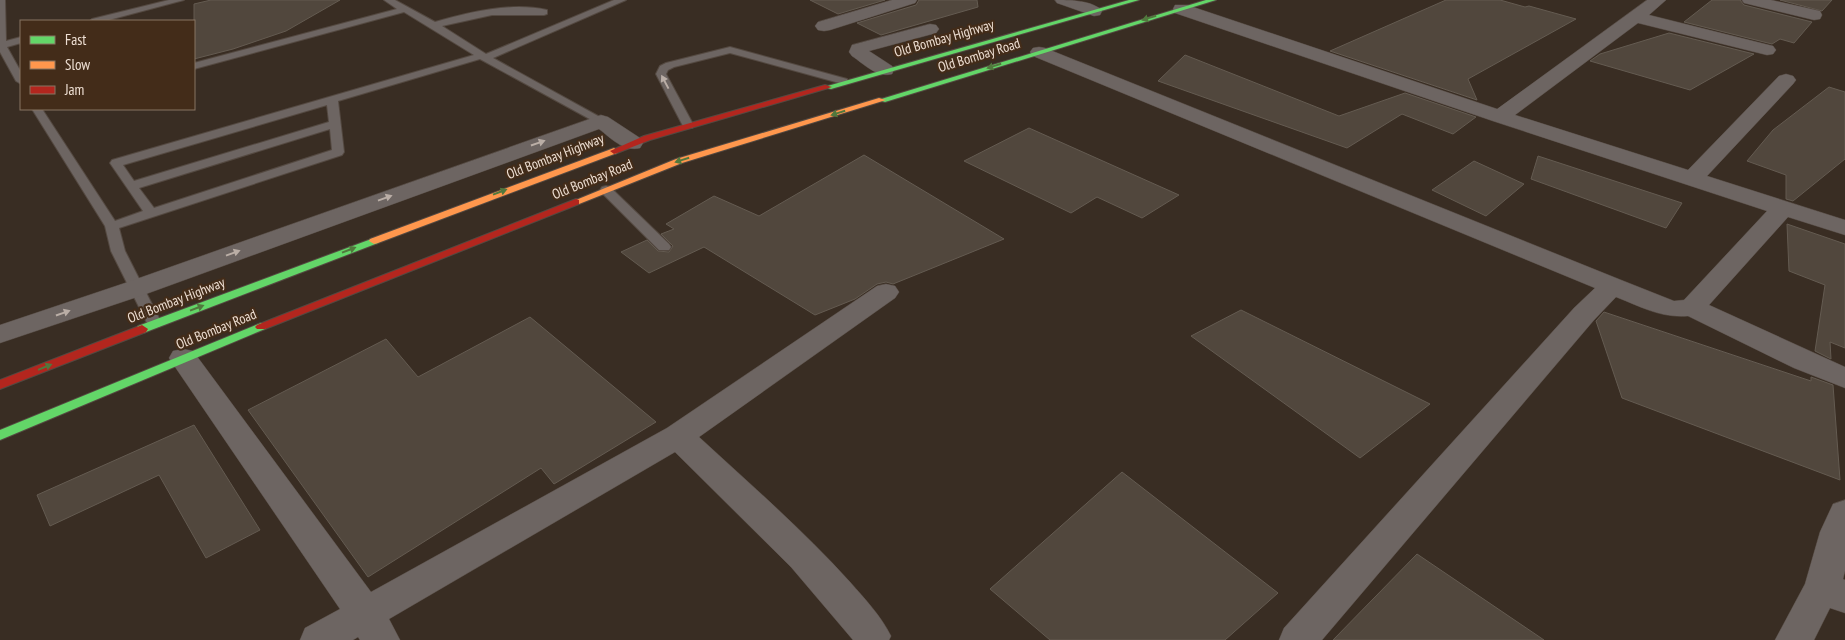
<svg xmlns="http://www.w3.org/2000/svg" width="1845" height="640" font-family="'PT Sans Narrow',sans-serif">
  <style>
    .building { fill: #51473d; stroke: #645b51 }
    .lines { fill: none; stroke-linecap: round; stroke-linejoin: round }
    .lane-casing { stroke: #544941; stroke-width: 2 }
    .street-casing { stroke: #544941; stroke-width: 1 }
    .fast-casing { stroke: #544941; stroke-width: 2 }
    .slow-casing { stroke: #544941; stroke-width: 2 }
    .jam-casing { stroke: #544941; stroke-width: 2 }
    .lane { fill: #6d6562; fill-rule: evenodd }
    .street { fill: #6d6562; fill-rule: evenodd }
    .fast { fill: #63d668; fill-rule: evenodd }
    .slow { fill: #ff974d; fill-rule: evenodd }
    .jam { fill: #b3261e; fill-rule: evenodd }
    .oneway { fill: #51783d }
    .oneway2 { fill: #baaea6 }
    .labels { text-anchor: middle; stroke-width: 4.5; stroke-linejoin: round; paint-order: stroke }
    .street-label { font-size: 14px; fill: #eedfd3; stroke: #432c19 }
  </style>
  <rect width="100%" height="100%" fill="#392d23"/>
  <g class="building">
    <polygon points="211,0 340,0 286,31 233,49 194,59 194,4"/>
    <polygon points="810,0 885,0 838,14"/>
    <polygon points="919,0 977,0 978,7 881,35 857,23 916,5"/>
    <polygon points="1446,0 1500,0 1525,7 1529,6 1576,19 1468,79 1477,100 1330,51"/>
    <polygon points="1712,0 1740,0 1744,5 1812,22 1794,43 1780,39 1772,44 1684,22"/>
    <polygon points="1780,0 1832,0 1822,11"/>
    <polygon points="1669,33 1754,54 1690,90 1590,61 1600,54"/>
    <polygon points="1185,55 1339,116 1405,93 1476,117 1453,134 1402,114 1347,148 1158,81"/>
    <polygon points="1829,87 1845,92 1845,159 1793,201 1786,199 1786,175 1747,161 1773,130"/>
    <polygon points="1029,128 1179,195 1142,218 1097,197 1071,213 964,161"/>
    <polygon points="864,155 1004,239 893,284 886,282 877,284 855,299 815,315 704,247 649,273 621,252 647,240 658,251 669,252 673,246 661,234 674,229 666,224 714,196 759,216"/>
    <polygon points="1538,156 1682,203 1666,228 1531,179"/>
    <polygon points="1474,161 1524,184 1486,216 1432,190"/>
    <polygon points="1787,224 1845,244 1845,348 1830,342 1831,359 1815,351 1825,285 1789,271"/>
    <polygon points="1241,310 1430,404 1360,458 1191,336"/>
    <polygon points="1604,312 1811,381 1811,377 1833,385 1840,480 1622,398 1596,321"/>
    <polygon points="530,317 656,422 554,484 541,468 368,577 248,410 386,339 418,377"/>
    <polygon points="194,425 260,530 206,558 159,475 50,526 37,495"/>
    <polygon points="1122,472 1278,593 1225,640 1050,640 990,589"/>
    <polygon points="1417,554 1544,640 1333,640"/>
  </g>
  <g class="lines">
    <g class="lane-casing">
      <g id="lane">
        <polygon points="0,0 5,0 6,41 21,37 21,43 7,47 21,72 21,84 16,81 0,52"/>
        <polygon points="169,0 184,0 105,21 90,21 92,19"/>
        <path d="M 384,0 L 395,0 L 435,22 C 470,12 511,2 547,10 L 547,14 L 544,15 L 492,15 L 442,26 L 486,54 L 614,0 L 626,0 L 493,58 L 607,121 L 601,124 L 597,123 L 480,59 L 338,101 L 344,152 L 342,155 L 119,228 L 125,251 L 162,324 L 159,327 L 149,327 L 111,251 L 105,226 L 32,109 L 42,109 L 115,221 L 143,211 L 110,163 L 112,160 L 474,55 L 404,12 L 194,69 L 194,63 L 397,9 ZM 327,105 L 329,122 L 134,181 L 123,165 ZM 330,129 L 332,150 L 154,208 L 139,188 Z"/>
        <polygon points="730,47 847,79 848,81 843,84 730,53 674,67 668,70 666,74 694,126 692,128 684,128 656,74 660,66 666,63"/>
        <polygon points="606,186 610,187 669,244 671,247 669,250 659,250 602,193 600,190 602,187"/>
      </g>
    </g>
    <g class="street-casing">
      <g id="street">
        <polygon points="892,0 917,0 915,3 830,30 824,31 818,30 815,26 818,22"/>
        <path d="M 1055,0 C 1069,0 1093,0 1102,11 L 1100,15 L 1094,16 L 1057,3 Z"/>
        <path d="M 1647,0 L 1666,0 L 1649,15 L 1773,46 L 1776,50 L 1773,54 L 1767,55 L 1638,23 L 1515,115 L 1688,170 L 1779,76 L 1786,74 L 1793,76 L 1796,80 L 1793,84 L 1707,176 L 1845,220 L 1845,235 L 1788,217 L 1709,305 L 1845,367 L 1845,388 L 1794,368 L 1688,316 C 1660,318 1642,307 1616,297 L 1594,320 L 1322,640 L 1279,640 L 1284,628 L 1574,308 L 1595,288 L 1033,56 L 1030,52 L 1033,48 L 1039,47 L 1045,48 L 1621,280 L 1674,301 L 1684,300 L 1767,211 L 1493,121 L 1175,13 L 1173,9 L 1175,5 L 1187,5 L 1497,109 Z"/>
        <polygon points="1742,0 1771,0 1820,11 1822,15 1820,19 1814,20 1744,3"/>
        <path d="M 930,24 L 936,25 L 939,29 L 936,33 L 869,51 L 892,66 L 894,70 L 892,74 C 877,78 864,64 852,56 L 849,52 L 852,45 Z"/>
        <path d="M 601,115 L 608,117 L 640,138 L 643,143 L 640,148 C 623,152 611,138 599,129 L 146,294 L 0,343 L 0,325 L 128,282 Z"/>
        <path d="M 886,284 L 895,286 L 899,292 L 895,298 L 699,437 C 750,484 803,530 850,582 C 865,599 881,616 891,636 L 889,640 L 853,640 L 791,567 L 675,452 L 389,619 L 400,640 L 360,640 L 358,637 L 353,640 L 300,640 L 305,628 L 340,609 L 169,358 L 173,351 L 183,349 L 193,351 L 371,592 L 667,428 L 877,286 Z"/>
        <polygon points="1845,500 1845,571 1843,579 1845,580 1845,613 1830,608 1814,640 1775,640 1805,584 1820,532 1833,504"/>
      </g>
    </g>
    <g class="fast-casing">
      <g id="fast">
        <polygon points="1129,0 1139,0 831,89 824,87"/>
        <polygon points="1206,0 1216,0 885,102 878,100"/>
        <polygon points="374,238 378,239 379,241 378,243 146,332 142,333 136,329 138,326"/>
        <polygon points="261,323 265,325 267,327 265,329 0,440 0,430"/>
      </g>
    </g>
    <g class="slow-casing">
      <g id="slow">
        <polygon points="879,98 886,100 682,163 579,204 573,204 571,202 676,159"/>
        <polygon points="614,148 618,151 617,153 378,243 374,244 369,241 370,239"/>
      </g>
    </g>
    <g class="jam-casing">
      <g id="jam">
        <polygon points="825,85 832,87 650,140 617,153 614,154 610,151 644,136"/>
        <polygon points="576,199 579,200 579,204 265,329 257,329 255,327 257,325"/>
        <polygon points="142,325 148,329 146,332 0,389 0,380"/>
      </g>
    </g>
    <use href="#lane" class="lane"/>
    <use href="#street" class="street"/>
    <use href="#fast" class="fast"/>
    <use href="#slow" class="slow"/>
    <use href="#jam" class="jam"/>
  </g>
  <defs><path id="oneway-solid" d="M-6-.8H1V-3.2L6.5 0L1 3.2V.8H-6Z" transform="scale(1.25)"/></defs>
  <g class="oneway">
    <use href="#oneway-solid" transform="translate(1149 18) rotate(163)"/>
    <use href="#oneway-solid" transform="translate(994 66) rotate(163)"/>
    <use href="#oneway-solid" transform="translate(838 113) rotate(163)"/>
    <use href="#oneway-solid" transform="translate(682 160) rotate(162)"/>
    <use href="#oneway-solid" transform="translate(500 192) rotate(-21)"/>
    <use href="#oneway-solid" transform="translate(349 250) rotate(-21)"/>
    <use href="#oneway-solid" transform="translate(197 308) rotate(-21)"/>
    <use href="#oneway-solid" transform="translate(45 367) rotate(-22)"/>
  </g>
  <g class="oneway2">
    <use href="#oneway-solid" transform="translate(665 82) rotate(-118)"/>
    <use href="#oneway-solid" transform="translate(538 143) rotate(-19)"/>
    <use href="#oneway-solid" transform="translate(385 198) rotate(-20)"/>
    <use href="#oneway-solid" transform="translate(233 253) rotate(-20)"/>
    <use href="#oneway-solid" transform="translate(63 313) rotate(-19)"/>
  </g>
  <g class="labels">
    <g class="street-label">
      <text transform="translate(944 38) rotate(-16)" y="5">Old Bombay Highway</text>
      <text transform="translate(979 55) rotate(-17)" y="5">Old Bombay Road</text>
      <text transform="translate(555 156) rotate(-21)" y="5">Old Bombay Highway</text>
      <text transform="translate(592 179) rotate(-22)" y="5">Old Bombay Road</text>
      <text transform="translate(176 300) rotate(-21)" y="5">Old Bombay Highway</text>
      <text transform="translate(216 329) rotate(-22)" y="5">Old Bombay Road</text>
    </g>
  </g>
  <rect x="20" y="20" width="175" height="90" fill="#432c19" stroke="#877463"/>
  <rect x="30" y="36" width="25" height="8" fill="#63d668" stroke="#877463"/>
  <text x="65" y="45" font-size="15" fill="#eedfd3">Fast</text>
  <rect x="30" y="61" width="25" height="8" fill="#ff974d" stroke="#877463"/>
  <text x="65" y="70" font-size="15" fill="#eedfd3">Slow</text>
  <rect x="30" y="86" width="25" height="8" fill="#b3261e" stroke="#877463"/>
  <text x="65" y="95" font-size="15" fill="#eedfd3">Jam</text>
</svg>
